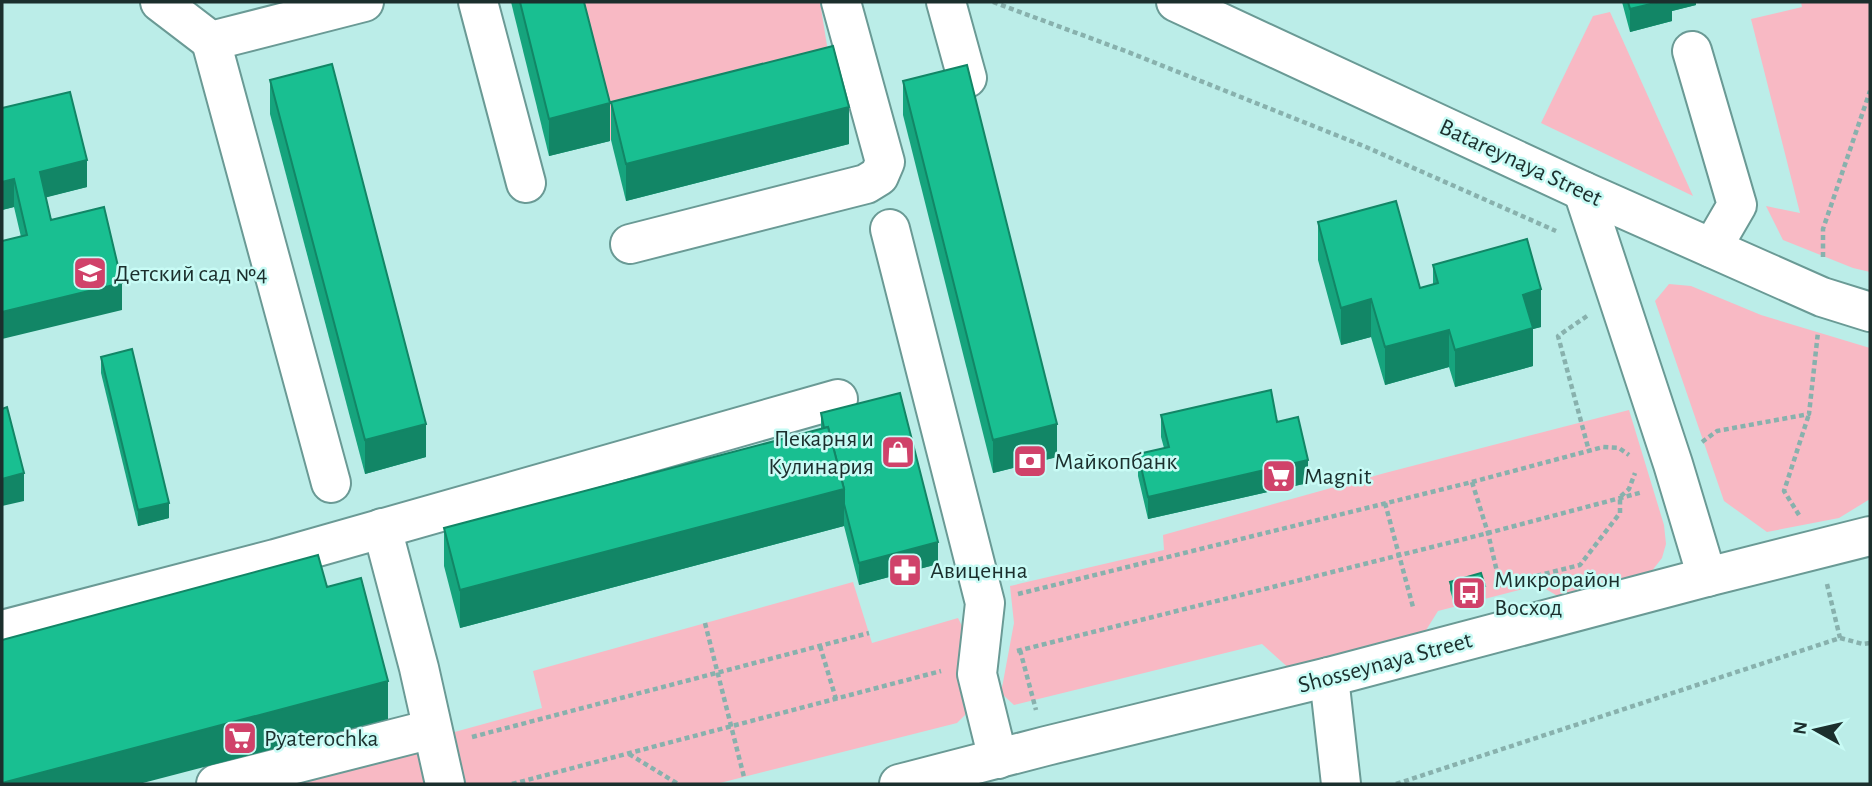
<svg xmlns="http://www.w3.org/2000/svg" width="1872" height="786" font-family="'Alegreya Sans',sans-serif">
  <style>
    .green { fill: #f8b9c4 }
    .lines { fill: none; stroke-linecap: round; stroke-linejoin: round }
    .minor-casing { stroke: #6a9a95; stroke-width: 42 }
    .major-casing { stroke: #6a9a95; stroke-width: 42 }
    .path { stroke: #88b1ad; stroke-width: 4.5; stroke-dasharray: 5 3.5; stroke-linecap: butt }
    .minor { stroke: #fff; stroke-width: 38 }
    .major { stroke: #fff; stroke-width: 38 }
    .wall { fill: #16a47d }
    .shaded-wall { fill: #128666 }
    .building { fill: #19bf91; stroke: #128666; stroke-width: 2 }
    .labels { text-anchor: middle; stroke-width: 5; stroke-linejoin: round; paint-order: stroke }
    .street-label { font-size: 24px; fill: #1b2f2d; stroke: #c8fbf5 }
    .poi-label { font-size: 24px; fill: #1b2f2d; stroke: #c8fbf5; text-anchor: start }
  </style>
  <rect width="100%" height="100%" fill="#bbede8"/>
  <g class="green">
    <polygon points="575,2 820,2 833,83 610,140"/>
    <polygon points="1801,2 1870,2 1870,272 1853,268 1783,240 1766,206 1800,213 1751,19 1802,7"/>
    <polygon points="1610,12 1693,196 1541,123 1593,16"/>
    <polygon points="1669,284 1691,286 1761,315 1870,348 1870,499 1839,518 1767,532 1724,501 1655,301"/>
    <polygon points="1629,410 1664,525 1666,544 1662,558 1651,572 1566,601 1539,585 1438,611 1423,635 1292,671 1262,644 1014,705 1001,693 1014,623 1010,586 1164,550 1163,535 1385,473"/>
    <polygon points="853,582 872,643 958,618 968,638 965,715 957,723 716,784 466,784 451,733 542,708 533,671"/>
    <polygon points="427,743 437,784 263,784"/>
  </g>
  <g class="lines">
    <g class="minor-casing">
      <g id="minor">
        <polyline points="160,2 211,41 364,2"/>
        <polyline points="478,2 526,183"/>
        <polyline points="946,2 967,78"/>
        <polyline points="211,41 331,483"/>
        <polyline points="1692,51 1737,205 1712,248"/>
        <polyline points="1583,191 1673,464 1707,577"/>
        <polyline points="890,229 985,603 977,674 998,759"/>
        <polyline points="630,244 866,184 879,176 885,162 841,2"/>
        <polyline points="382,528 419,668 445,784"/>
        <polyline points="2,630 275,559 838,399"/>
        <polyline points="1329,677 1341,784"/>
        <polyline points="216,784 432,729"/>
      </g>
    </g>
    <g class="major-casing">
      <g id="major">
        <polyline points="1176,2 1583,191 1822,297 1870,312"/>
        <polyline points="899,784 1046,746 1329,677 1707,577 1870,536"/>
      </g>
    </g>
    <g class="path">
      <polyline points="993,2 1128,52 1366,147 1556,231"/>
      <polyline points="1823,257 1823,229 1870,91"/>
      <polyline points="1587,316 1558,336 1589,451"/>
      <polyline points="1702,442 1717,431 1809,414 1818,332"/>
      <polyline points="1472,482 1488,533 1500,585 1580,565 1620,513 1620,497 1629,489 1635,473"/>
      <polyline points="1385,503 1413,607"/>
      <polyline points="1799,515 1784,491 1809,414"/>
      <polyline points="1827,584 1840,638"/>
      <polyline points="1018,594 1472,482 1603,447 1619,448 1629,455"/>
      <polyline points="705,623 744,777"/>
      <polyline points="820,646 836,699"/>
      <polyline points="1020,650 1036,710"/>
      <polyline points="1017,651 1488,533 1643,492"/>
      <polyline points="472,737 869,633"/>
      <polyline points="629,754 678,784"/>
      <polyline points="512,784 941,671"/>
      <polyline points="1396,784 1840,638 1863,644 1870,643"/>
    </g>
    <use href="#minor" class="minor"/>
    <use href="#major" class="major"/>
  </g>
  <g class="wall">
    <polygon points="511,2 584,2 610,141 549,156"/>
    <polygon points="1622,2 1696,2 1696,5 1672,11 1672,21 1630,32"/>
    <polygon points="270,80 426,457 365,474 270,114"/>
    <polygon points="903,81 1057,457 993,473 903,115"/>
    <polygon points="611,102 849,144 626,201 611,140"/>
    <polygon points="2,108 87,187 46,197 51,220 122,310 21,237 14,207 2,210"/>
    <polygon points="1318,222 1420,288 1433,285 1433,265 1541,327 1533,329 1533,366 1455,387 1449,367 1385,385 1371,337 1341,345 1318,260"/>
    <polygon points="101,357 169,518 138,526 101,373"/>
    <polygon points="821,413 938,564 859,585 844,526 460,628 444,566 444,528 821,429"/>
    <polygon points="1161,415 1277,422 1308,483 1148,519 1138,476 1138,454 1164,448 1161,437"/>
    <polygon points="1450,582 1485,594 1454,603 1450,590"/>
  </g>
  <g class="shaded-wall">
    <polygon points="1659,2 1696,2 1696,5 1672,11 1672,21 1630,32 1630,9"/>
    <polygon points="610,103 610,141 549,156 549,119"/>
    <polygon points="849,107 849,144 626,201 626,164"/>
    <polygon points="87,160 87,187 40,199 40,172"/>
    <polygon points="14,179 14,207 2,210 2,182"/>
    <polygon points="122,283 122,310 2,339 2,312"/>
    <polygon points="1541,289 1541,327 1533,329 1533,366 1455,387 1455,350 1523,295"/>
    <polygon points="1371,299 1371,337 1341,345 1341,308"/>
    <polygon points="1449,330 1449,367 1385,385 1385,347"/>
    <polygon points="426,424 426,457 365,474 365,440"/>
    <polygon points="1057,424 1057,457 993,473 993,440"/>
    <polygon points="1308,460 1308,483 1148,519 1148,497"/>
    <polygon points="24,473 24,501 2,506 2,479"/>
    <polygon points="844,489 844,526 460,628 460,590"/>
    <polygon points="169,503 169,518 138,526 138,510"/>
    <polygon points="938,542 938,564 859,585 859,563"/>
    <polygon points="1485,586 1485,594 1454,603 1454,595"/>
    <polygon points="388,681 388,719 139,784 2,784 2,783"/>
  </g>
  <g class="building">
    <polygon points="520,2 584,2 610,103 549,119"/>
    <polygon points="1628,2 1659,2 1630,9"/>
    <polygon points="833,46 849,107 626,164 611,102"/>
    <polygon points="332,64 426,424 365,440 270,80"/>
    <polygon points="967,65 1057,424 993,440 903,81"/>
    <polygon points="70,92 87,160 40,172 51,220 104,207 122,283 2,312 2,241 27,235 14,179 2,182 2,108"/>
    <polygon points="1396,201 1420,288 1438,283 1433,265 1527,239 1541,289 1523,295 1533,328 1455,350 1449,330 1385,347 1371,299 1341,308 1318,222"/>
    <polygon points="132,349 169,503 138,510 101,357"/>
    <polygon points="1271,390 1277,422 1298,417 1308,460 1148,497 1138,454 1169,447 1161,415"/>
    <polygon points="900,393 938,542 859,563 844,504 844,489 828,427 824,428 821,413"/>
    <polygon points="7,407 24,473 2,479 2,409"/>
    <polygon points="828,427 844,489 460,590 444,528"/>
    <polygon points="318,555 327,587 361,578 388,681 2,783 2,640"/>
    <polygon points="1481,573 1485,586 1454,595 1450,582"/>
  </g>
  <defs>
    <g id="school-square" transform="scale(1.75)"><rect x="-9" y="-9" width="18" height="18" rx="4" fill="#d0426a" stroke="#c8fbf5"/><path d="M0-5L7-2L0 1L-7-2ZM-4 1L0 2.5L4 1V4Q0 6-4 4Z" fill="#fff"/></g>
    <g id="shop-square" transform="scale(1.75)"><rect x="-9" y="-9" width="18" height="18" rx="4" fill="#d0426a" stroke="#c8fbf5"/><path d="M-5-2.5h2.3a2.7 3.5 0 0 1 5.4 0H5L5.5 6h-11ZM-1.5-2.5h3a1.5 2.3 0 0 0-3 0Z" fill="#fff"/></g>
    <g id="bank-square" transform="scale(1.75)"><rect x="-9" y="-9" width="18" height="18" rx="4" fill="#d0426a" stroke="#c8fbf5"/><path d="M-6-4H6V4H-6ZM0-2.3a2.3 2.3 0 1 0 0 4.6a2.3 2.3 0 1 0 0-4.6Z" fill="#fff"/></g>
    <g id="supermarket-square" transform="scale(1.75)"><rect x="-9" y="-9" width="18" height="18" rx="4" fill="#d0426a" stroke="#c8fbf5"/><path d="M-6-5.5h2.5l.6 2H6L4.5 2H-2.5L-4.4-4H-6ZM-1.5 3.2a1.3 1.3 0 1 0 .1 0ZM3 3.2a1.3 1.3 0 1 0 .1 0Z" fill="#fff"/></g>
    <g id="pharmacy-square" transform="scale(1.75)"><rect x="-9" y="-9" width="18" height="18" rx="4" fill="#d0426a" stroke="#c8fbf5"/><path d="M-2-6h4v4h4v4h-4v4h-4v-4h-4v-4h4Z" fill="#fff"/></g>
    <g id="bus-square" transform="scale(1.75)"><rect x="-9" y="-9" width="18" height="18" rx="4" fill="#d0426a" stroke="#c8fbf5"/><path d="M-5-6H5V4H4V6H2V4H-2V6H-4V4H-5ZM-3.5-4V0h7V-4ZM-3.5 1.2v1.5H-2V1.2ZM2 1.2v1.5H3.5V1.2Z" fill="#fff"/></g>
  </defs>
  <g fill-rule="evenodd">
    <use href="#school-square" x="90" y="273"/>
    <use href="#shop-square" x="898" y="452"/>
    <use href="#bank-square" x="1030" y="461"/>
    <use href="#supermarket-square" x="1279" y="476"/>
    <use href="#pharmacy-square" x="905" y="570"/>
    <use href="#bus-square" x="1469" y="593"/>
    <use href="#supermarket-square" x="240" y="738"/>
  </g>
  <g class="labels">
    <g class="street-label">
      <text transform="translate(1521 162) rotate(25)" y="8">Batareynaya Street</text>
      <text transform="translate(1385 662) rotate(-15)" y="8">Shosseynaya Street</text>
    </g>
    <g class="poi-label">
      <text x="114" y="281">Детский сад №4</text>
      <text x="874" y="446" text-anchor="end">Пекарня и<tspan x="874" dy="28">Кулинария</tspan></text>
      <text x="1054" y="469">Майкопбанк</text>
      <text x="1304" y="484">Magnit</text>
      <text x="930" y="578">Авиценна</text>
      <text x="1494" y="587">Микрорайон<tspan x="1494" dy="28">Восход</tspan></text>
      <text x="264" y="746">Pyaterochka</text>
    </g>
  </g>
  <rect width="1872" height="786" fill="none" stroke="#1b2f2d" stroke-width="7"/>
  <g transform="translate(1816 730) rotate(278)" stroke="#c8fbf5" stroke-width="5" paint-order="stroke">
  <path d="M0-5L12 26L0 18L-12 26Z" fill="#1b2f2d"/>
  <text y="-10" font-size="19" font-weight="bold" text-anchor="middle" fill="#1b2f2d">N</text>
  </g>
</svg>
